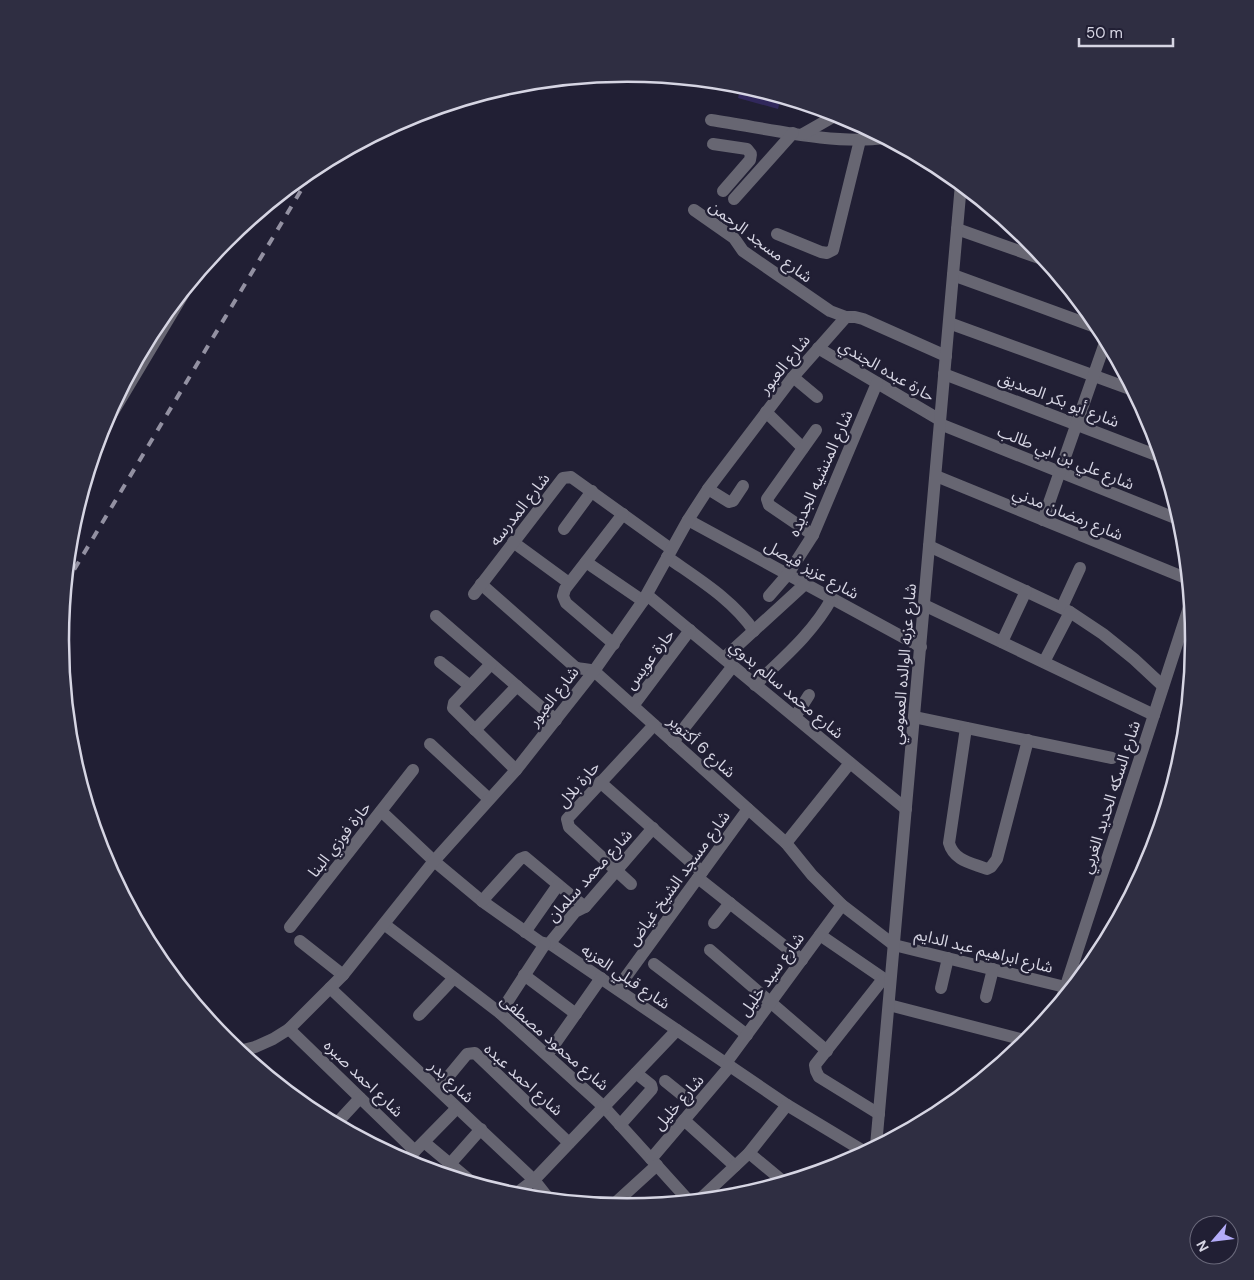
<svg xmlns="http://www.w3.org/2000/svg" width="1254" height="1280" font-family="'DM Sans','Noto Sans Arabic',sans-serif">
  <style>
    .grass { fill: #31285c }
    .lines { fill: none; stroke-linecap: round; stroke-linejoin: round }
    .minor { stroke: #676672; stroke-width: 12 }
    .rail { stroke: #9391a2; stroke-width: 4; stroke-dasharray: 9 9; stroke-linecap: butt }
    .labels { text-anchor: middle; stroke-width: 5; stroke-linejoin: round; paint-order: stroke }
    .street-label { font-size: 16px; fill: #d6d5e3; stroke: #211f34 }
    .rim { fill: none; stroke: #d6d5e3; stroke-width: 2.5 }
  </style>
  <rect width="100%" height="100%" fill="#211f34"/>
  <polygon class="grass" points="741,85 781,97 778,109 738,98"/>
  <g class="lines">
    <g class="minor">
      <path d="M 711,120 C 766,128 831,145 885,138"/>
      <polyline points="803,134 838,114"/>
      <polyline points="713,144 747,149 751,154 750,160 723,191"/>
      <polyline points="734,199 793,133"/>
      <polyline points="694,210 734,238 743,251 830,311 846,317 855,317 863,319 946,356"/>
      <polyline points="957,229 1045,260"/>
      <polyline points="777,234 821,252 827,253 833,250 860,140"/>
      <polyline points="953,275 1101,329"/>
      <polyline points="949,323 1133,390"/>
      <polyline points="818,348 940,420"/>
      <polyline points="944,374 1161,457"/>
      <polyline points="793,377 817,397"/>
      <polyline points="766,412 803,448"/>
      <polyline points="940,424 1180,520"/>
      <polyline points="101,432 190,283"/>
      <polyline points="936,476 1188,579"/>
      <polyline points="708,489 729,502 733,501 743,486"/>
      <polyline points="688,520 921,647"/>
      <polyline points="1043,520 1106,340"/>
      <polyline points="564,529 592,491"/>
      <polyline points="813,535 769,505 767,499 816,430"/>
      <polyline points="513,542 569,583"/>
      <polyline points="929,546 1070,612 1103,634 1134,659 1163,686"/>
      <path d="M 667,557 C 698,579 732,599 754,631"/>
      <polyline points="586,562 643,601"/>
      <path d="M 481,584 L 575,667 C 581,670 587,668 594,671 L 786,843 L 812,875 L 842,905 L 894,945 L 1065,987"/>
      <polyline points="474,594 563,478 571,477 671,549"/>
      <polyline points="647,595 906,809"/>
      <polyline points="769,596 788,574 813,535 877,383"/>
      <polyline points="924,605 1154,715"/>
      <polyline points="1062,607 1080,568"/>
      <polyline points="436,616 556,720"/>
      <polyline points="1002,642 1026,591"/>
      <polyline points="614,644 566,603 563,596 565,589 623,514"/>
      <polyline points="724,658 805,584"/>
      <polyline points="440,662 470,686"/>
      <polyline points="1044,662 1070,612"/>
      <polyline points="491,664 454,703 453,708 516,770"/>
      <path d="M 755,685 C 783,658 813,633 832,598"/>
      <polyline points="633,706 690,630"/>
      <polyline points="795,717 809,695"/>
      <polyline points="914,717 1112,758"/>
      <path d="M 966,728 L 949,843 C 954,861 972,863 987,869 L 991,867 L 997,859 L 1028,740"/>
      <polyline points="475,730 517,686"/>
      <polyline points="673,742 733,666"/>
      <polyline points="430,744 489,799"/>
      <polyline points="600,782 702,872"/>
      <polyline points="381,811 434,861 482,901 540,942 552,945 787,1105 865,1152"/>
      <polyline points="786,843 850,763"/>
      <polyline points="698,878 802,960"/>
      <polyline points="631,884 569,827 567,819 654,725"/>
      <polyline points="482,901 520,859 525,857 585,907"/>
      <polyline points="714,923 730,903"/>
      <polyline points="384,924 500,1013 604,1107 689,1201"/>
      <polyline points="290,927 413,770"/>
      <polyline points="525,932 558,885"/>
      <polyline points="820,935 890,983"/>
      <polyline points="300,941 343,975"/>
      <polyline points="549,944 575,912 585,907 653,828"/>
      <polyline points="710,950 827,1051"/>
      <polyline points="654,964 747,1035"/>
      <polyline points="524,975 576,1014"/>
      <polyline points="330,988 534,1180 549,1199"/>
      <polyline points="941,988 948,958"/>
      <polyline points="617,989 748,809"/>
      <polyline points="986,997 993,969"/>
      <polyline points="1061,1001 1190,604"/>
      <polyline points="889,1005 1028,1041"/>
      <polyline points="500,1013 545,944"/>
      <polyline points="419,1015 454,978"/>
      <polyline points="289,1029 415,1151"/>
      <polyline points="239,1051 255,1047 273,1039 289,1029 343,975 434,861 516,770 594,671 643,601 688,520 708,489 793,377 846,317"/>
      <polyline points="547,1055 601,978"/>
      <polyline points="726,1063 842,905"/>
      <polyline points="665,1081 696,1106"/>
      <polyline points="438,1089 467,1054 475,1053 569,1143"/>
      <polyline points="879,1114 819,1077 816,1071 815,1065 883,979"/>
      <polyline points="684,1120 735,1166"/>
      <polyline points="336,1124 360,1098"/>
      <polyline points="620,1125 652,1089 651,1085 636,1073"/>
      <polyline points="424,1142 473,1183"/>
      <polyline points="876,1146 961,184"/>
      <polyline points="749,1153 784,1182"/>
      <polyline points="651,1159 730,1066"/>
      <polyline points="405,1161 457,1108"/>
      <polyline points="450,1164 481,1129"/>
      <polyline points="514,1195 534,1180 677,1030"/>
      <polyline points="699,1200 749,1153 787,1105"/>
      <polyline points="612,1206 657,1165"/>
    </g>
    <polyline class="rail" points="65,585 315,167"/>
  </g>
  <g class="labels">
    <g class="street-label">
      <text transform="translate(761 241) rotate(37)" y="6">شارع مسجد الرحمن</text>
      <text transform="translate(784 364) rotate(-51)" y="6">شارع العبور</text>
      <text transform="translate(887 370) rotate(30)" y="6">حارة عبده الجندي</text>
      <text transform="translate(1059 399) rotate(21)" y="6">شارع أبو بكر الصديق</text>
      <text transform="translate(1066 457) rotate(22)" y="6">شارع علي بن ابي طالب</text>
      <text transform="translate(820 473) rotate(-66)" y="6">شارع المنشيه الجديده</text>
      <text transform="translate(519 509) rotate(-52)" y="6">شارع المدرسه</text>
      <text transform="translate(1068 513) rotate(22)" y="6">شارع رمضان مدني</text>
      <text transform="translate(812 569) rotate(29)" y="6">شارع عزيز فيصل</text>
      <text transform="translate(649 659) rotate(-53)" y="6">حارة عويس</text>
      <text transform="translate(903 664) rotate(-85)" y="6">شارع عزبه الوالده العمومي</text>
      <text transform="translate(787 689) rotate(40)" y="6">شارع محمد سالم بدوي</text>
      <text transform="translate(553 696) rotate(-52)" y="6">شارع العبور</text>
      <text transform="translate(702 746) rotate(42)" y="6">شارع 6 أكتوبر</text>
      <text transform="translate(578 784) rotate(-49)" y="6">حارة بلال</text>
      <text transform="translate(1110 797) rotate(-72)" y="6">شارع السكه الحديد الغربي</text>
      <text transform="translate(339 839) rotate(-52)" y="6">حارة فوزي البنا</text>
      <text transform="translate(589 875) rotate(-48)" y="6">شارع محمد سلمان</text>
      <text transform="translate(678 878) rotate(-54)" y="6">شارع مسجد الشيخ غياض</text>
      <text transform="translate(984 950) rotate(14)" y="6">شارع ابراهيم عبد الدايم</text>
      <text transform="translate(771 974) rotate(-54)" y="6">شارع سيد خليل</text>
      <text transform="translate(626 976) rotate(34)" y="6">شارع قبلي العزبه</text>
      <text transform="translate(555 1042) rotate(41)" y="6">شارع محمود مصطفى</text>
      <text transform="translate(364 1078) rotate(44)" y="6">شارع احمد صبره</text>
      <text transform="translate(524 1079) rotate(42)" y="6">شارع احمد عبده</text>
      <text transform="translate(452 1081) rotate(43)" y="6">شارع بدر</text>
      <text transform="translate(678 1102) rotate(-49)" y="6">شارع خليل</text>
    </g>
  </g>
  <path d="M0 0H1254V1280H0ZM69 640a558 558 0 1 1 1116 0a558 558 0 1 1-1116 0Z" fill="#2f2e42" fill-rule="evenodd"/>
  <path class="rim" d="M69 640a558 558 0 1 1 1116 0a558 558 0 1 1-1116 0Z"/>
  <g transform="translate(1214 1240) rotate(242)"><circle r="24" fill="#211f34" stroke="#69687a"/>
  <path d="M0-4L9 19L0 12L-9 19Z" fill="#b4acf9"/>
  <text y="-8" font-size="14" font-weight="bold" text-anchor="middle" fill="#d6d5e3">N</text>
  </g>
  <path d="M1079 38v8h94v-8" fill="none" stroke="#d6d5e3" stroke-width="2.5"/>
  <text x="1086" y="38" font-size="15" fill="#d6d5e3" stroke="#211f34" stroke-width="4" paint-order="stroke">50 m</text>
</svg>
